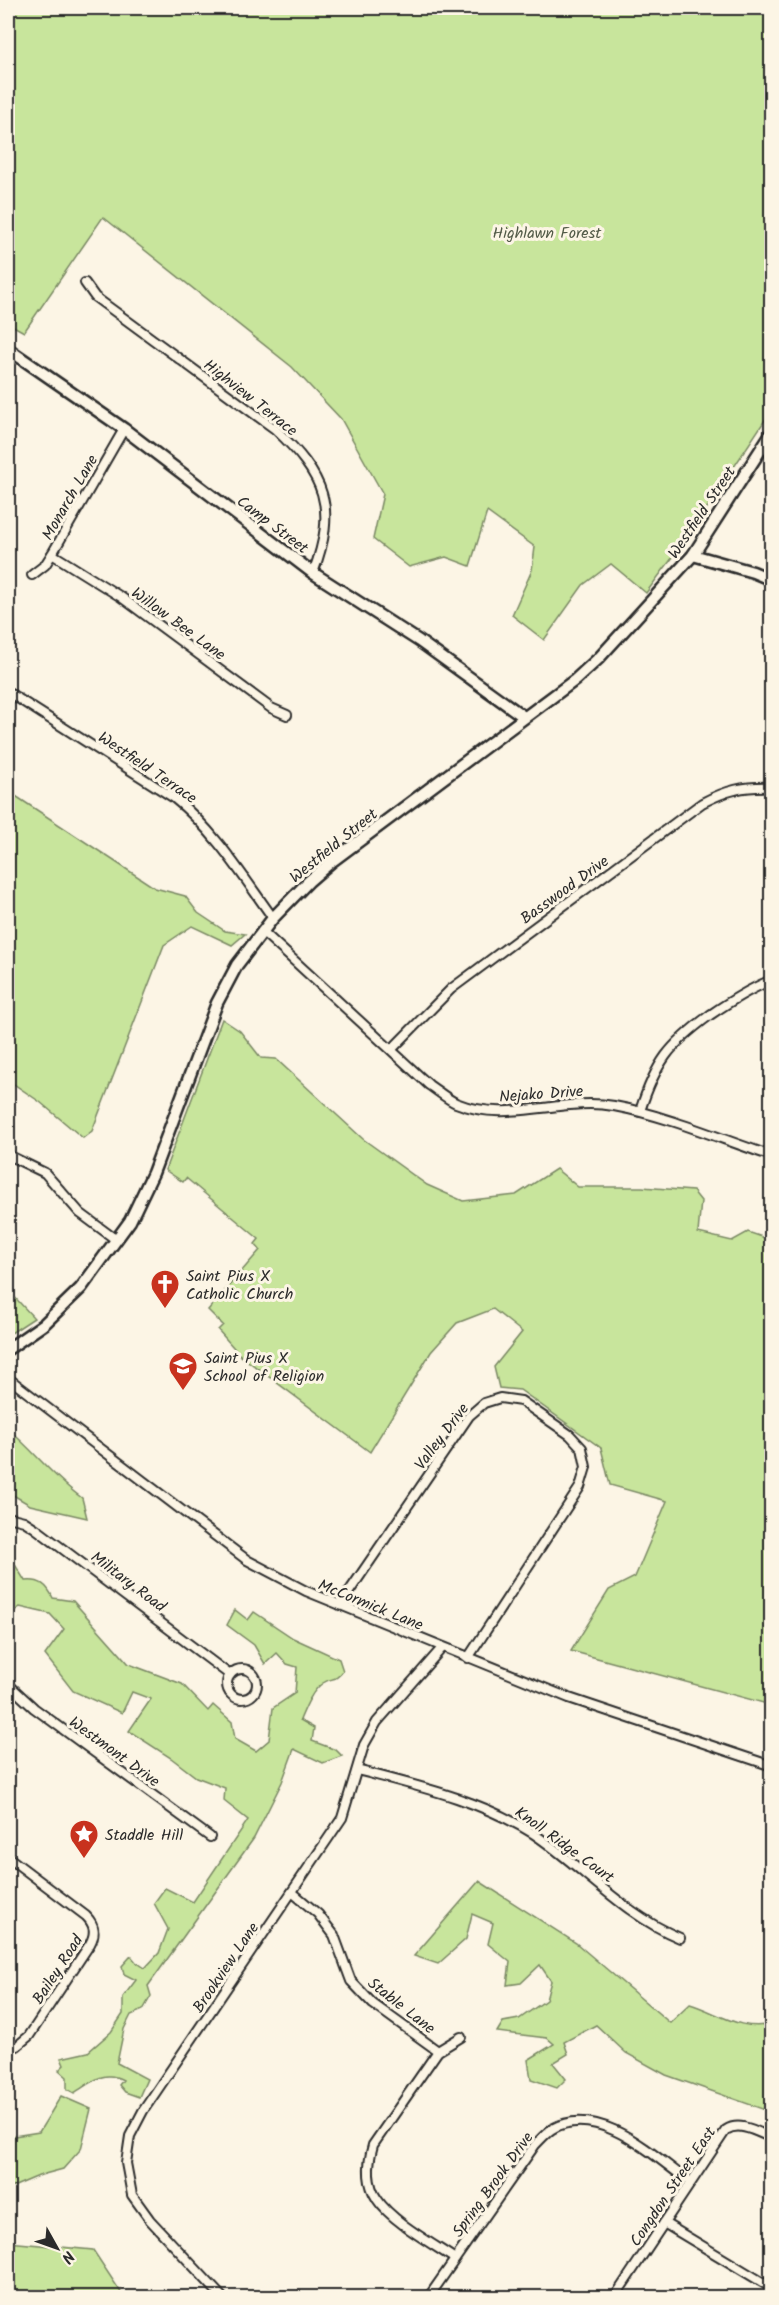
<svg xmlns="http://www.w3.org/2000/svg" width="779" height="2305" font-family="Kalam,sans-serif">
  <style>
    .green { fill: #c8e59c; stroke: #7a8864; stroke-width: 1.5 }
    .lines { fill: none; stroke-linecap: round; stroke-linejoin: round }
    .street-casing { stroke: #2b2b2b; stroke-width: 12 }
    .secondary-casing { stroke: #2b2b2b; stroke-width: 15 }
    .street { stroke: #fcf5e5; stroke-width: 8 }
    .secondary { stroke: #fcf5e5; stroke-width: 10 }
    .labels { text-anchor: middle; stroke-width: 6; stroke-linejoin: round; paint-order: stroke }
    .park-label { font-size: 16px; fill: #525a47; stroke: #fcf5e5 }
    .street-label { font-size: 16px; fill: #2b2b2b; stroke: #fcf5e5 }
    .poi-label { font-size: 16px; fill: #2b2b2b; stroke: #fcf5e5; text-anchor: start }
  </style>
  <rect width="100%" height="100%" fill="#fcf5e5"/>
  <filter id="ink" filterUnits="userSpaceOnUse"><feTurbulence type="fractalNoise" baseFrequency=".0167" numOctaves="2"/><feDisplacementMap in="SourceGraphic" scale="12" xChannelSelector="R" yChannelSelector="G"/><feConvolveMatrix kernelMatrix="1 2 1 2 8 2 1 2 1" color-interpolation-filters="sRGB"/></filter>
  <g filter="url(#ink)">
    <g class="green">
      <polygon points="8,8 771,8 771,411 685,541 646,593 611,564 583,585 544,640 512,615 532,570 535,547 487,512 470,566 446,557 409,567 373,539 383,494 341,419 292,367 103,217 24,332 8,323"/>
      <polygon points="8,791 155,888 185,896 198,913 225,931 245,934 232,945 192,926 164,945 92,1131 83,1138 40,1102 8,1080"/>
      <polygon points="222,1019 240,1031 261,1058 276,1059 363,1139 427,1185 463,1201 516,1195 556,1169 578,1187 642,1187 693,1191 701,1201 698,1233 732,1241 748,1232 771,1240 771,1705 571,1651 609,1590 635,1577 667,1501 610,1485 601,1448 520,1390 499,1388 494,1367 522,1332 493,1309 457,1323 431,1352 370,1452 241,1356 218,1330 223,1325 208,1310 260,1250 255,1244 259,1239 186,1178 183,1182 165,1170"/>
      <polygon points="8,1290 34,1318 8,1335"/>
      <path d="M 8,1429 C 34,1451 54,1478 82,1498 L 87,1518 L 30,1505 L 8,1492 Z"/>
      <path d="M 8,1559 L 14,1563 L 25,1581 C 40,1579 47,1585 53,1598 L 73,1601 L 129,1664 L 182,1684 L 208,1711 L 213,1705 L 232,1722 L 235,1739 L 256,1751 L 269,1740 L 273,1708 L 295,1693 L 297,1667 L 287,1664 L 277,1653 L 265,1664 L 254,1645 L 227,1625 L 235,1610 L 248,1620 L 254,1612 L 293,1638 L 339,1659 L 343,1671 C 335,1682 332,1677 323,1683 C 312,1690 305,1708 300,1720 L 314,1728 L 312,1741 L 336,1750 L 342,1756 L 323,1763 L 294,1749 L 282,1782 L 254,1838 L 148,1986 L 151,1996 L 143,2010 L 131,2015 L 124,2029 L 117,2063 L 147,2079 L 139,2097 L 125,2092 L 119,2085 L 123,2080 C 103,2069 91,2083 74,2093 L 67,2089 L 67,2077 L 59,2070 L 64,2065 L 61,2058 L 88,2052 L 111,2032 L 123,2014 L 123,1997 L 136,1980 L 124,1974 L 122,1966 L 131,1956 L 136,1962 L 145,1968 L 159,1953 L 168,1929 L 154,1903 L 165,1888 L 193,1902 L 248,1820 L 224,1801 L 225,1788 L 196,1777 L 171,1758 L 129,1731 L 151,1699 L 132,1692 L 122,1713 L 73,1691 L 45,1655 L 64,1629 L 50,1614 L 20,1607 L 14,1611 L 8,1605 Z"/>
      <path d="M 479,1881 L 576,1943 L 670,2023 L 690,2004 C 717,2012 741,2032 771,2024 L 771,2112 L 666,2075 L 626,2053 L 596,2025 L 564,2042 L 568,2054 L 553,2063 L 566,2079 L 557,2088 L 531,2079 L 528,2060 L 554,2044 L 547,2038 L 497,2032 L 503,2022 L 519,2019 L 546,2000 L 551,1981 L 540,1965 L 521,1983 L 507,1985 L 510,1962 L 488,1944 L 493,1923 L 472,1914 L 466,1939 L 438,1964 L 414,1956 Z"/>
      <polygon points="61,2096 91,2109 81,2149 63,2169 41,2175 8,2189 8,2137 39,2132"/>
      <polygon points="8,2242 93,2250 124,2297 8,2297"/>
    </g>
    <g class="lines">
      <g class="street-casing">
        <g id="street">
          <path d="M 85,283 L 95,297 L 275,429 C 325,476 338,507 313,573"/>
          <polyline points="52,554 121,597 271,708 287,715"/>
          <polyline points="32,575 45,565 52,554 124,429"/>
          <path d="M 8,692 L 174,798 C 215,831 242,875 273,918"/>
          <path d="M 262,931 L 429,1085 C 438,1091 447,1099 456,1103 C 507,1124 562,1097 614,1106 C 668,1116 720,1139 772,1156"/>
          <path d="M 392,1049 L 451,989 L 702,803 C 727,790 743,786 772,787"/>
          <path d="M 640,1111 C 656,1062 669,1045 710,1015 C 729,1002 746,991 767,982 L 772,982"/>
          <polyline points="8,1155 45,1173 80,1213 115,1239"/>
          <polyline points="8,1378 247,1560 306,1591 569,1698 772,1766"/>
          <polyline points="8,1517 24,1521 35,1528 230,1675"/>
          <polyline points="340,1605 469,1416 484,1403 500,1398 521,1401 570,1435 582,1448 586,1467 580,1487 468,1658"/>
          <circle cx="242" cy="1684" r="15"/>
          <polyline points="8,1684 34,1708 210,1837"/>
          <path d="M 357,1770 C 418,1786 481,1800 534,1834 C 583,1867 624,1915 680,1938"/>
          <path d="M 8,1857 L 86,1916 C 95,1925 96,1933 90,1944 L 29,2036 L 17,2046 L 8,2047"/>
          <polyline points="292,1892 318,1914 334,1935 351,1981 373,2004 438,2051"/>
          <polyline points="664,2223 772,2288"/>
          <path d="M 455,2259 C 433,2244 391,2221 377,2199 C 366,2183 368,2162 373,2145 L 438,2051 L 461,2037"/>
          <polyline points="223,2298 150,2220 132,2195 126,2163 130,2136 143,2111 342,1818 364,1745 377,1722 442,1648"/>
          <path d="M 428,2298 L 535,2145 C 540,2140 546,2133 552,2129 C 599,2102 655,2157 690,2182"/>
          <path d="M 614,2298 L 726,2130 C 740,2121 757,2132 772,2138"/>
        </g>
      </g>
      <g class="secondary-casing">
        <g id="secondary">
          <polyline points="8,349 124,429 313,573 419,641 524,717"/>
          <polyline points="693,555 753,572 772,580"/>
          <polyline points="8,1349 44,1324 81,1288 130,1221 153,1173 217,1003 237,965 273,918 309,881 331,862 575,680 599,658 693,555 772,432"/>
        </g>
      </g>
      <use href="#street" class="street"/>
      <use href="#secondary" class="secondary"/>
    </g>
  </g>
  <defs>
    <g id="church-pin" transform="scale(1.5)"><path d="M0 17L-7.5 6A9.5 9.5 0 1 1 7.5 6Z" fill="#c8321e" stroke="#fcf5e5"/><path d="M-1.2-6h2.4v3.5h3.3v2.4h-3.3V6h-2.4V-.1h-3.3v-2.4h3.3Z" fill="#fff"/></g>
    <g id="school-pin" transform="scale(1.5)"><path d="M0 17L-7.5 6A9.5 9.5 0 1 1 7.5 6Z" fill="#c8321e" stroke="#fcf5e5"/><path d="M0-5L7-2L0 1L-7-2ZM-4 1L0 2.5L4 1V4Q0 6-4 4Z" fill="#fff"/></g>
    <g id="sight-pin" transform="scale(1.5)"><path d="M0 17L-7.5 6A9.5 9.5 0 1 1 7.5 6Z" fill="#c8321e" stroke="#fcf5e5"/><path d="M0-6L1.8-2.2L6-1.7L2.9 1.2L3.7 5.4L0 3.3L-3.7 5.4L-2.9 1.2L-6-1.7L-1.8-2.2Z" fill="#fff"/></g>
  </defs>
  <g fill-rule="evenodd">
    <use href="#church-pin" x="165" y="1284"/>
    <use href="#school-pin" x="183" y="1366"/>
    <use href="#sight-pin" x="84" y="1834"/>
  </g>
  <g class="labels">
    <g class="park-label">
      <text x="547" y="238">Highlawn Forest</text>
    </g>
    <g class="street-label">
      <text transform="translate(251 397) rotate(38)" y="6">Highview Terrace</text>
      <text transform="translate(69 497) rotate(-60)" y="6">Monarch Lane</text>
      <text transform="translate(701 512) rotate(-56)" y="6">Westfield Street</text>
      <text transform="translate(273 524) rotate(37)" y="6">Camp Street</text>
      <text transform="translate(179 623) rotate(36)" y="6">Willow Bee Lane</text>
      <text transform="translate(148 767) rotate(34)" y="6">Westfield Terrace</text>
      <text transform="translate(333 845) rotate(-39)" y="6">Westfield Street</text>
      <text transform="translate(564 889) rotate(-36)" y="6">Basswood Drive</text>
      <text transform="translate(541 1093) rotate(-4)" y="6">Nejako Drive</text>
      <text transform="translate(441 1436) rotate(-53)" y="6">Valley Drive</text>
      <text transform="translate(129 1581) rotate(37)" y="6">Military Road</text>
      <text transform="translate(371 1604) rotate(22)" y="6">McCormick Lane</text>
      <text transform="translate(115 1751) rotate(36)" y="6">Westmont Drive</text>
      <text transform="translate(565 1844) rotate(36)" y="6">Knoll Ridge Court</text>
      <text transform="translate(225 1967) rotate(-56)" y="6">Brookview Lane</text>
      <text transform="translate(57 1969) rotate(-57)" y="6">Bailey Road</text>
      <text transform="translate(402 2005) rotate(38)" y="6">Stable Lane</text>
      <text transform="translate(492 2184) rotate(-54)" y="6">Spring Brook Drive</text>
      <text transform="translate(672 2186) rotate(-56)" y="6">Congdon Street East</text>
    </g>
    <g class="poi-label">
      <text x="186" y="1281">Saint Pius X<tspan x="186" dy="18">Catholic Church</tspan></text>
      <text x="204" y="1363">Saint Pius X<tspan x="204" dy="18">School of Religion</tspan></text>
      <text x="105" y="1840">Staddle Hill</text>
    </g>
  </g>
  <rect width="779" height="2305" fill="none" stroke="#fcf5e5" stroke-width="30"/>
  <rect x="15" y="15" width="749" height="2275" fill="none" stroke="#2b2b2b" stroke-width="2" filter="url(#ink)"/>
  <g transform="translate(57 2248) rotate(130)" stroke="#fcf5e5" stroke-width="4.5" paint-order="stroke">
  <path d="M0-4.5L10 22L0 15L-10 22Z" fill="#2b2b2b"/>
  <text y="-9" font-size="16" font-weight="bold" text-anchor="middle" fill="#2b2b2b">N</text>
  </g>
</svg>
